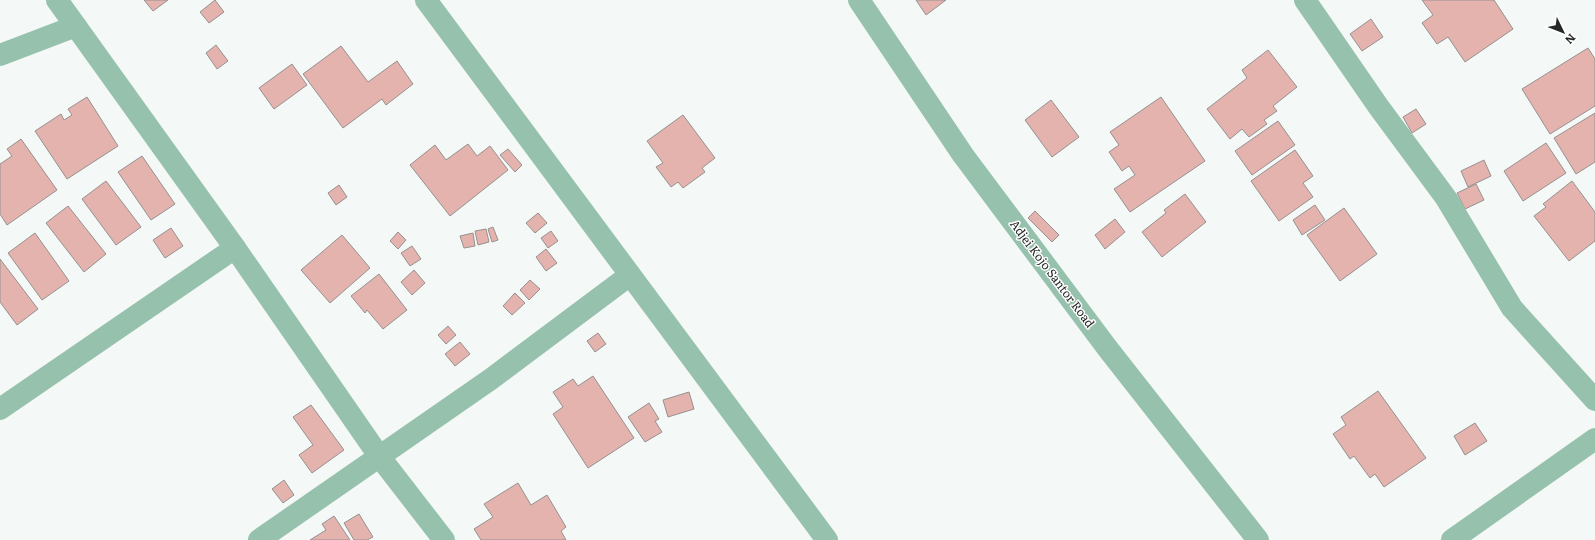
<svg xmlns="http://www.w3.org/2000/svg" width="1595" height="540" font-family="Literata,serif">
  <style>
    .building { fill: #e5b3ae; stroke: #959190 }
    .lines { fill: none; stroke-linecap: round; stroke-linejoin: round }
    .minor { stroke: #96c1ad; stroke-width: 22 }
    .labels { text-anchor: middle; stroke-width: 3; stroke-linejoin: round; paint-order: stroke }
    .street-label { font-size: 12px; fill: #262827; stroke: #fff }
  </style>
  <rect width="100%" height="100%" fill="#f4f8f6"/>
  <g class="building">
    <polygon points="144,0 168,0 153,11"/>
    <polygon points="215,0 224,12 209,23 200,12"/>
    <polygon points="916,0 946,0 926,15"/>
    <polygon points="1422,0 1494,0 1513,29 1465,62 1448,37 1437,44 1422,23 1433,15"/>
    <polygon points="1371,19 1383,37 1362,51 1350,34"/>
    <polygon points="216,45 228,61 217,69 206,53"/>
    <polygon points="341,46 368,82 397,61 413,84 386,105 382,99 343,128 303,74"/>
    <polygon points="1588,48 1595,59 1595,106 1550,134 1522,89"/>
    <polygon points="1268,50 1297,87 1273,106 1277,111 1264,120 1267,124 1249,137 1242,129 1230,139 1207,109 1247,78 1242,70"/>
    <polygon points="292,64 307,85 274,109 259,88"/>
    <polygon points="87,97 118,146 67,179 35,131 61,114 64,120 72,115 68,109"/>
    <polygon points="1161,97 1205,161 1130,212 1114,189 1135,175 1129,166 1122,171 1109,152 1119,145 1110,132"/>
    <polygon points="1051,100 1079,137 1052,157 1025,120"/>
    <polygon points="1416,109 1426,124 1412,133 1403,117"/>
    <polygon points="1595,113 1595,162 1576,174 1554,138"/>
    <polygon points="683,115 715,158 702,168 705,172 683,188 678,182 671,187 656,167 663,163 647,141"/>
    <polygon points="1278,121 1295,145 1252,175 1235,151"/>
    <polygon points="21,139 57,190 7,225 0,214 0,164 12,156 7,149"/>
    <polygon points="1546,143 1566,173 1523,201 1504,171"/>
    <polygon points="468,144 477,156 490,146 508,170 450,216 410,165 435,145 446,160"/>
    <polygon points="508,149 522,165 515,172 500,155"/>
    <polygon points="1295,150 1313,176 1303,183 1313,197 1279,221 1251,181"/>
    <polygon points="142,156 175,204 151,220 118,172"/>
    <polygon points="1484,160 1491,176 1468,187 1461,171"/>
    <polygon points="106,181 141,227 116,245 82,199"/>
    <polygon points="1572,181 1595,212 1595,241 1569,261 1534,216 1546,207 1543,204"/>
    <polygon points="1476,184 1484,200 1465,209 1457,193"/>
    <polygon points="339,185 347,197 336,205 328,193"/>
    <polygon points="1185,194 1206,222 1162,257 1142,232 1166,213 1164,210"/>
    <polygon points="1315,205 1325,220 1302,235 1293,220"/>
    <polygon points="68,206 106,254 84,272 46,223"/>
    <polygon points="1344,208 1377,254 1340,281 1307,235"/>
    <polygon points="1035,211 1059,235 1052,242 1028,218"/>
    <polygon points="538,213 547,223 535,233 526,223"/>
    <polygon points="1115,219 1125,232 1105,249 1095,235"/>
    <polygon points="493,227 498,240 492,242 488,229"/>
    <polygon points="171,228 183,246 165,258 153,240"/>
    <polygon points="486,229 489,242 478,245 475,231"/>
    <polygon points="551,231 558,241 548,248 541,238"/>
    <polygon points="398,232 406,240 398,249 390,241"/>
    <polygon points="35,233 69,281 42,300 8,253"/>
    <polygon points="473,233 475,246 464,248 460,236"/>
    <polygon points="342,235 370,268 330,303 301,270"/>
    <polygon points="412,246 421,259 410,266 401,253"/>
    <polygon points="546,249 557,263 546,271 536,257"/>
    <polygon points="0,259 38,309 17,325 0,302"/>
    <polygon points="414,270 425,283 412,295 401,282"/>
    <polygon points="379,274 407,310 383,329 367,310 365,313 351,296"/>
    <polygon points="530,280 540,289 529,300 520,290"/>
    <polygon points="515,293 525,303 512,315 503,306"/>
    <polygon points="448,326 456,335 446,344 438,335"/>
    <polygon points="598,333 606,344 595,352 587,341"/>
    <polygon points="460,342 470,354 455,366 445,354"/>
    <polygon points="593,376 634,438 588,468 553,414 563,407 553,392 573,379 578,386"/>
    <polygon points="1378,391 1426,458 1384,487 1375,474 1370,478 1354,456 1350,459 1333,434 1346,425 1341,417"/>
    <polygon points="689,392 694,409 668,417 663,400"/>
    <polygon points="649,403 659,419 655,421 662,432 645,442 628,417"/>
    <polygon points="311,405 344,450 312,473 299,455 313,445 293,417"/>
    <polygon points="1475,423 1487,441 1465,455 1454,436"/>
    <polygon points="284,480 294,495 283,503 272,489"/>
    <polygon points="518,483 531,505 547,495 566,527 561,531 566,540 481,540 474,529 493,517 484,504"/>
    <polygon points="359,514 373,537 367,540 354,540 344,523"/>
    <polygon points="334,516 350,540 310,540 326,530 322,524"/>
  </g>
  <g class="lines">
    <g class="minor">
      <polyline points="57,0 235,248 379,456 444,540"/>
      <polyline points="426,0 827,540"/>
      <polyline points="859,0 963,155 1108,349 1258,540"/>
      <polyline points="1305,0 1378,106 1446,198 1512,308 1595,400"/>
      <polyline points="0,55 76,26"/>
      <polyline points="0,409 235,248"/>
      <polyline points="259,540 491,379 630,275"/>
      <polyline points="1452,540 1595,439"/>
    </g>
  </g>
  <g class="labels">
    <g class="street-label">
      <text transform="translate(1052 274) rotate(53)" y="4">Adjei Kojo Santor Road</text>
    </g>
  </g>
  <g transform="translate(1563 32) rotate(133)" stroke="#ffffff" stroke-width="3" paint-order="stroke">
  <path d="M0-3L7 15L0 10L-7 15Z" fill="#262827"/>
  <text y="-6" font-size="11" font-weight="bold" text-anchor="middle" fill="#262827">N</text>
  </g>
</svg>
